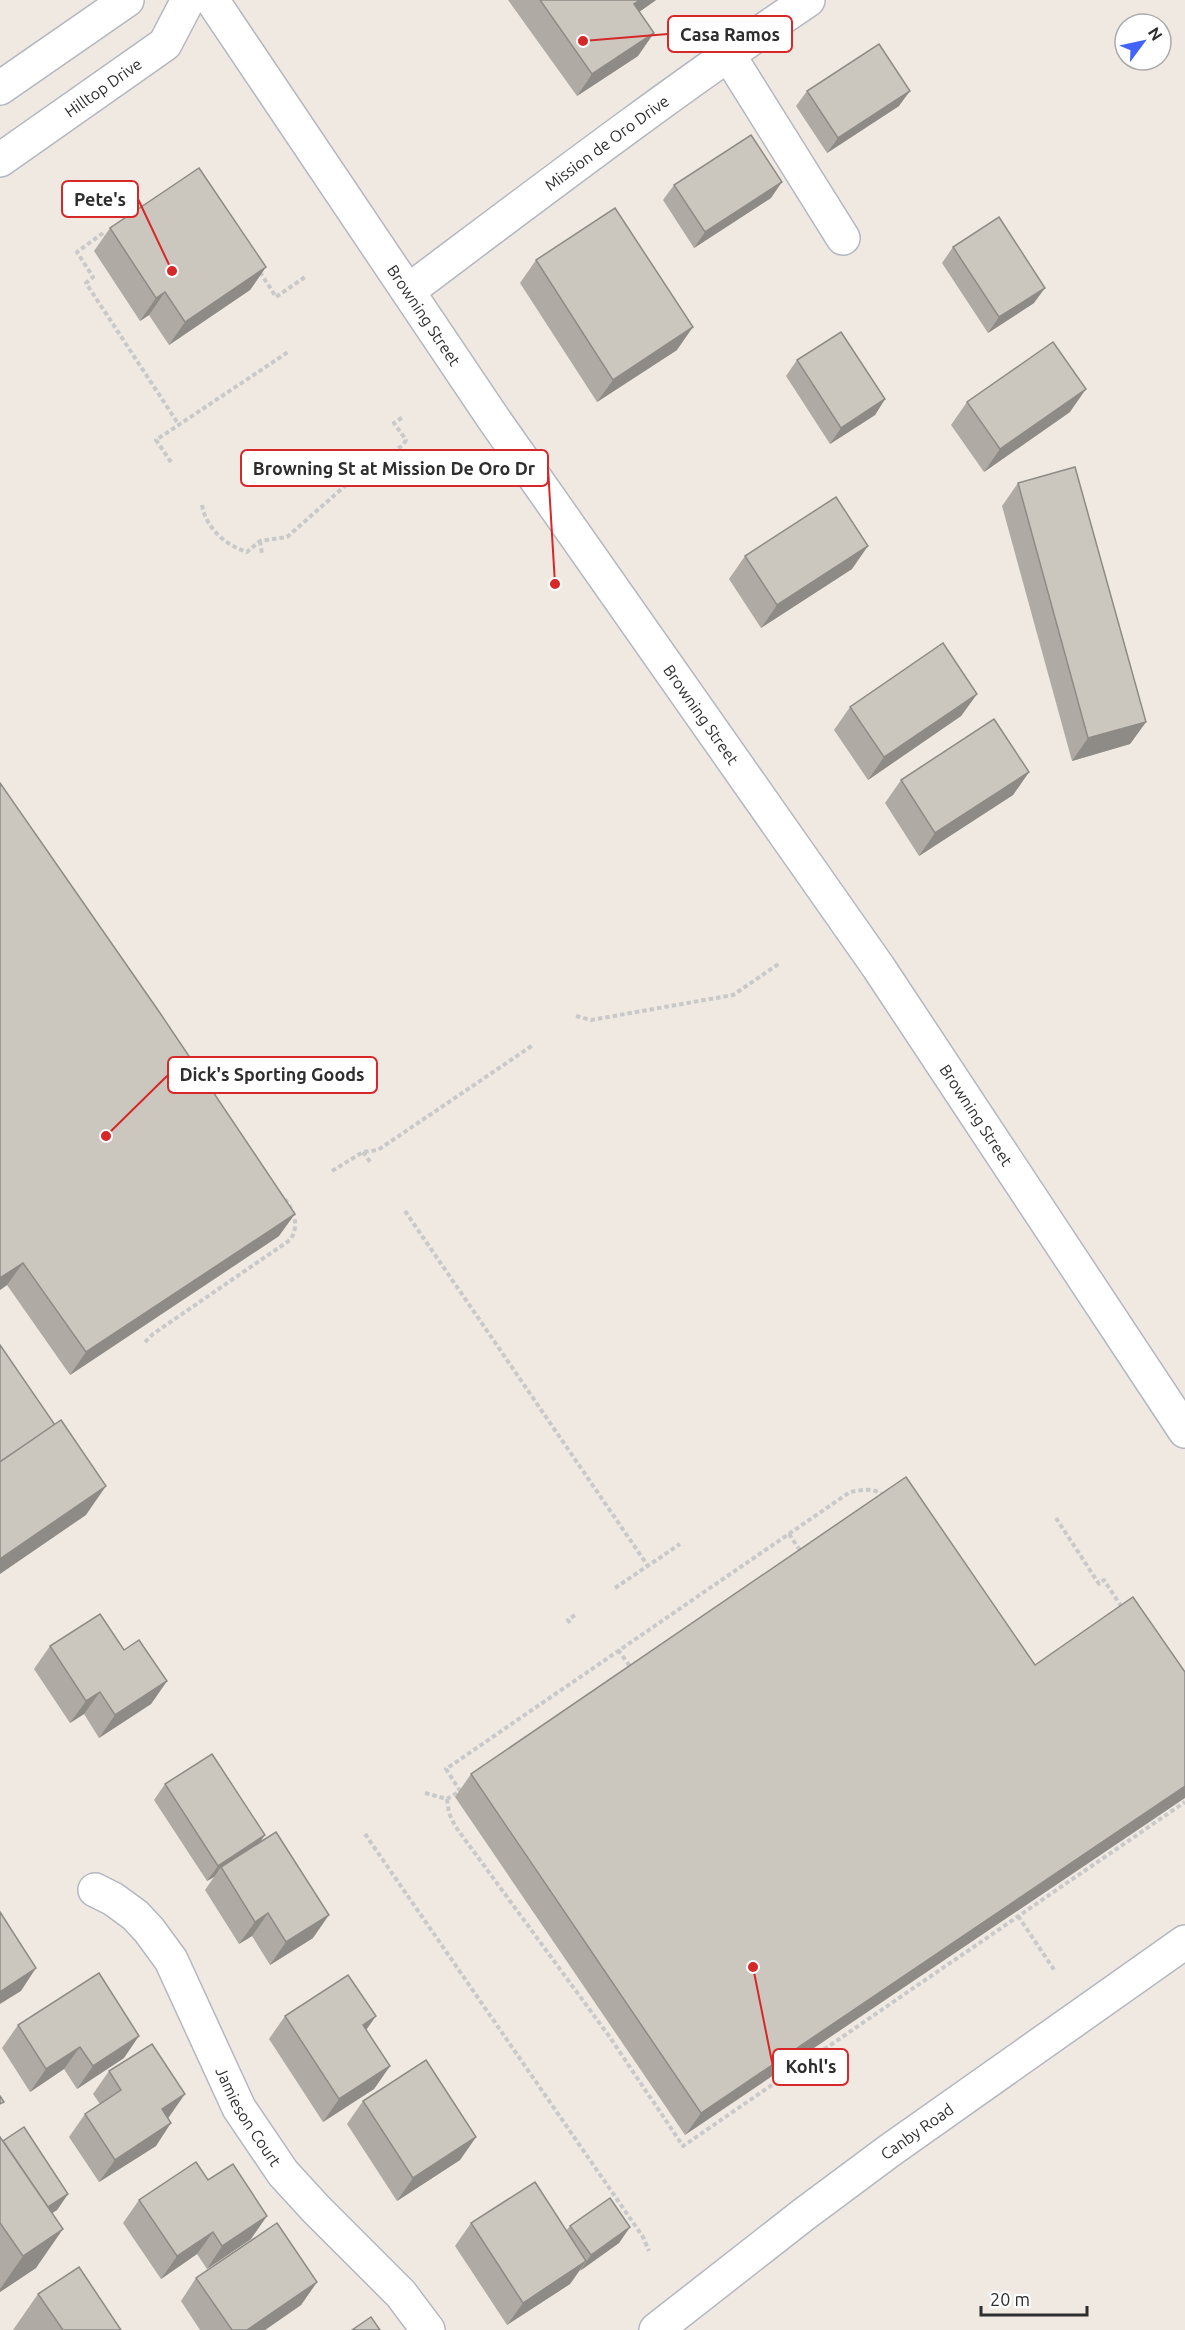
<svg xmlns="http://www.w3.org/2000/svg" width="1185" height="2330" font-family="Ubuntu,sans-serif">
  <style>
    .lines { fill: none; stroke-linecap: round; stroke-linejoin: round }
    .street-casing { stroke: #b4b7c1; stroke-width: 36 }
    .secondary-casing { stroke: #b4b7c1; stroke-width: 36 }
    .path { stroke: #c9c9c9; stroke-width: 4; stroke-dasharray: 4.5 3; stroke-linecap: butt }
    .street { stroke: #fff; stroke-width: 33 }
    .secondary { stroke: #fff; stroke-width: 33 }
    .wall { fill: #afaba4 }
    .shaded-wall { fill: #8e8b86 }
    .building { fill: #cbc7bf; stroke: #8e8b86; stroke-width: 1.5 }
    .labels { text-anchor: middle; stroke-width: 5; stroke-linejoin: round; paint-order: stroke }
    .street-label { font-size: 16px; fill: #2e2e2e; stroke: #fff }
    .leader { fill: none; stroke: #d62828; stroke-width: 2 }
    .callout-dot { fill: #d62828; stroke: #fff; stroke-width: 2 }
    .callout { fill: #fff; stroke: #d62828; stroke-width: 2 }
    .callout-label { font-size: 18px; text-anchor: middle; font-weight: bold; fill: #2e2e2e }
  </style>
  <rect width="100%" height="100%" fill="#efe9e1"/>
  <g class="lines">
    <g class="street-casing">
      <g id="street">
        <polyline points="728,54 843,238"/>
        <path id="s1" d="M 408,291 C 540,192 671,92 808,0"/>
        <path id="s2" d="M 95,1890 L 113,1899 L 135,1915 L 149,1930 L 171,1960 L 239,2108 L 283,2173 L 316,2209 L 401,2294 L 428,2330"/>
      </g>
    </g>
    <g class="secondary-casing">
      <g id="secondary">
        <path id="s3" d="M 212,0 L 493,418 L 879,968 L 1185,1431"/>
        <polyline points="0,88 127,0"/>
        <path id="s4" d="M 0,160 L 165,44 L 188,0"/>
        <path id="s5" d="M 656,2330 L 803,2215 L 889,2151 L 1185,1942"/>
      </g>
    </g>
    <g class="path">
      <polyline points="103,233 77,252 93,277 86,283 179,425"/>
      <polyline points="260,272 276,297 305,277"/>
      <polyline points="171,462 156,440 288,352"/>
      <path d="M 202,505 C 206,528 225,545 247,552 L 260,541 L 287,537 L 346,485 L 403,445 L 406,440 L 394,423 L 403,417"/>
      <polyline points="260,541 262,554"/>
      <polyline points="576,1016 591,1020 733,995 780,963"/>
      <polyline points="363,1152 371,1163"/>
      <polyline points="332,1171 363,1152 378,1150 533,1045"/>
      <polyline points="405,1211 648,1566"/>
      <path d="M 145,1342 L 153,1334 L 290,1240 C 300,1226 294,1210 284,1198"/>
      <polyline points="1056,1518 1099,1584 1104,1580 1123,1609"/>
      <polyline points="789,1534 801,1552"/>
      <polyline points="615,1588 680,1544"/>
      <polyline points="570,1623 568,1620 575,1615"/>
      <polyline points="618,1650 632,1669"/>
      <path d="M 425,1793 L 447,1799 L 460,1791 L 446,1769 L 850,1492 C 862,1490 875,1487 884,1496"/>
      <polyline points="447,1799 449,1813 455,1826 609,2036 683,2146 1185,1802"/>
      <polyline points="365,1834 643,2237 649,2251"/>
      <polyline points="1018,1916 1055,1971"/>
    </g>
    <use href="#street" class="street"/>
    <use href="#secondary" class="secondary"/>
  </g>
  <g class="wall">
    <polygon points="508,0 656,0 639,12 638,56 577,96"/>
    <polygon points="807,91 899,106 827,153 796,106"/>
    <polygon points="674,185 771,198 694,248 663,200"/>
    <polygon points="110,228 266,267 250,290 169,345 149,315 140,321 94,251"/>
    <polygon points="953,247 1034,303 988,333 942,263"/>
    <polygon points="536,260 677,350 597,402 520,283"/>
    <polygon points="797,360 885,399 875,415 830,444 786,376"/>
    <polygon points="967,402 1070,412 984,472 951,425"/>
    <polygon points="1018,483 1146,722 1130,744 1072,761 1002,506"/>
    <polygon points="745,556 852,569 761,628 729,579"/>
    <polygon points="977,694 961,716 868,780 834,730 850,707"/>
    <polygon points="1029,772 1013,795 919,856 885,803 901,780"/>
    <polygon points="0,783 279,1236 70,1375 7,1285 0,1290"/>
    <polygon points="50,1646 124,1650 167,1681 151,1704 99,1738 84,1714 70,1723 34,1669"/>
    <polygon points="1035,1665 685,2135 455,1797 471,1774"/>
    <polygon points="165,1784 260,1842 313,1938 270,1965 252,1936 239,1944 205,1890 214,1877 207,1881 154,1800"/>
    <polygon points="285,2016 366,2030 390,2066 374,2089 323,2122 269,2039"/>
    <polygon points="18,2025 124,2058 77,2089 64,2069 30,2092 2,2048"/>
    <polygon points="109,2071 169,2117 156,2146 99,2182 69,2137 85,2114 100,2104 93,2094"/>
    <polygon points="363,2101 476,2137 460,2160 397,2201 347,2124"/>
    <polygon points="0,2137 3,2141 68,2194 57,2210 52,2213 36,2268 0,2292"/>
    <polygon points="139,2200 251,2239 207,2269 197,2254 161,2279 123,2223"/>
    <polygon points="471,2223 566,2231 570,2226 630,2227 619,2243 580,2270 570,2284 507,2325 455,2246"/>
    <polygon points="196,2278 317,2282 301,2305 265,2330 200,2330 181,2301"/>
    <polygon points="38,2294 121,2330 13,2330"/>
  </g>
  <g class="shaded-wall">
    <polygon points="640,0 656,0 618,27 634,4"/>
    <polygon points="654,33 638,56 577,96 592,74"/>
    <polygon points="910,91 899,106 827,153 838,138"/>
    <polygon points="782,182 771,198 694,248 705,232"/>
    <polygon points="266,267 250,290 169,345 185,322"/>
    <polygon points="1045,288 1034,303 988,333 999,317"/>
    <polygon points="165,292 149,315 140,321 156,298"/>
    <polygon points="693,327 677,350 597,402 613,380"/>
    <polygon points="1086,389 1070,412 984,472 1000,449"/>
    <polygon points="885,399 875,415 830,444 841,428"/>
    <polygon points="868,546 852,569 761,628 777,605"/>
    <polygon points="977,694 961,716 868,780 884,757"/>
    <polygon points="1146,722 1130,744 1072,761 1088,738"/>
    <polygon points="1029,772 1013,795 919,856 935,833"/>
    <polygon points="295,1214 279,1236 70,1375 86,1352"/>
    <polygon points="23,1263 7,1285 0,1290 0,1278"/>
    <polygon points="106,1486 86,1515 0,1574 0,1559"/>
    <polygon points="167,1681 151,1704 99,1738 115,1715"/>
    <polygon points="100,1692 84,1714 70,1723 86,1701"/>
    <polygon points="1185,1786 1185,1798 685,2135 701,2113"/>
    <polygon points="265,1835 254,1851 221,1867 214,1877 207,1881 218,1866"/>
    <polygon points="268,1913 252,1936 239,1944 255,1922"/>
    <polygon points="329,1915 313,1938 270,1965 286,1942"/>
    <polygon points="36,1968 21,1991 0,2004 0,1992"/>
    <polygon points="376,2016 360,2039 363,2025"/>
    <polygon points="139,2036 124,2058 77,2089 93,2066"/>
    <polygon points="80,2047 64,2069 30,2092 46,2069"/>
    <polygon points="390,2066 374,2089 323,2122 339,2099"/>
    <polygon points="185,2094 169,2117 146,2132 162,2109"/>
    <polygon points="171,2123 156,2146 99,2182 115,2160"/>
    <polygon points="476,2137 460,2160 397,2201 413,2178"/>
    <polygon points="68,2194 57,2210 27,2229 38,2214"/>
    <polygon points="267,2216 251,2239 207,2269 222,2246"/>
    <polygon points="630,2227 619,2243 580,2271 591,2255"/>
    <polygon points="63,2229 36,2268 0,2292 0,2289 23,2256"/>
    <polygon points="213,2232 197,2254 161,2279 177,2256"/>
    <polygon points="586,2261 570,2284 507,2325 523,2303"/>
    <polygon points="317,2282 301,2305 265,2330 247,2330"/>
  </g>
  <g class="building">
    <polygon points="540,0 640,0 634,4 654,33 592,74"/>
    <polygon points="879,44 910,91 838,138 807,91"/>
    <polygon points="751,135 782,182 705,232 674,185"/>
    <polygon points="199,168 266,267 185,322 165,292 156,298 110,228"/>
    <polygon points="615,208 693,327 613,380 536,260"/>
    <polygon points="999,217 1045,288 999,317 953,247"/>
    <polygon points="841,332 885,399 841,428 797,360"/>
    <polygon points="1053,342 1086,389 1000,449 967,402"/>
    <polygon points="1075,467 1146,722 1088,738 1018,483"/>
    <polygon points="836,497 868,546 777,605 745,556"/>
    <polygon points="943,643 977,694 884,757 850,707"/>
    <polygon points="994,719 1029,772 935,833 901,780"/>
    <polygon points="0,783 160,1013 295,1214 86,1352 23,1263 0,1278"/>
    <polygon points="0,1345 55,1425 0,1462"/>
    <polygon points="61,1420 106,1486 0,1559 0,1462"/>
    <polygon points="906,1477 1035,1665 1133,1597 1185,1672 1185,1786 701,2113 471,1774"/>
    <polygon points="100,1614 124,1650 139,1640 167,1681 115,1715 100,1692 86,1701 50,1646"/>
    <polygon points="212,1754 265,1835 218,1866 165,1784"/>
    <polygon points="276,1832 329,1915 286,1942 268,1913 255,1922 221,1867"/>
    <polygon points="0,1912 36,1968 0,1992"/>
    <polygon points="99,1973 139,2036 93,2066 80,2047 46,2069 18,2025"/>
    <polygon points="348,1975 376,2016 363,2025 390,2066 339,2099 285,2016"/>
    <polygon points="152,2044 185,2094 162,2109 171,2123 115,2160 85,2114 121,2090 109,2071"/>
    <polygon points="426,2060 476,2137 413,2178 363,2101"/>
    <polygon points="0,2096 4,2102 0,2104"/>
    <polygon points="24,2127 68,2194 48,2207 3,2141"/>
    <polygon points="0,2137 63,2229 23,2256 0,2223"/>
    <polygon points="196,2162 208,2180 233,2164 267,2216 222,2246 213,2232 177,2256 139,2200"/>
    <polygon points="535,2182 586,2261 523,2303 471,2223"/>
    <polygon points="610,2198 630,2227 591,2255 570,2226"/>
    <polygon points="277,2223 317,2282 247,2330 232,2330 196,2278"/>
    <polygon points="79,2267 121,2330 63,2330 38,2294"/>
    <polygon points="371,2317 380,2330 352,2330"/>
  </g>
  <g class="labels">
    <g class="street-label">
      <text dy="6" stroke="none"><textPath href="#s4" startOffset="126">Hilltop Drive</textPath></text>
      <text dy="6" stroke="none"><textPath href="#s1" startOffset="248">Mission de Oro Drive</textPath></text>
      <text dy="6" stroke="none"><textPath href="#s3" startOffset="380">Browning Street</textPath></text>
      <text dy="6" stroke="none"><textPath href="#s3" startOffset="866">Browning Street</textPath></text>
      <text dy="6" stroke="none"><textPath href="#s3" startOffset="1352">Browning Street</textPath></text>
      <text dy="6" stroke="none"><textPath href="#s2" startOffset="280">Jamieson Court</textPath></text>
      <text dy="6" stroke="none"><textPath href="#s5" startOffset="328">Canby Road</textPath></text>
    </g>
  </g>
  <path class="leader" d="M583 41L668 34M172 271L138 199M555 584L548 468M106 1136L168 1075M753 1967L773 2067"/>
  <g class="callout-dot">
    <circle cx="583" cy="41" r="6"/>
    <circle cx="172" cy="271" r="6"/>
    <circle cx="555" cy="584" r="6"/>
    <circle cx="106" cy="1136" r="6"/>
    <circle cx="753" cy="1967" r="6"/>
  </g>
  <g class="callout">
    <rect x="668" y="16" width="124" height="36" rx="6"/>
    <rect x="62" y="181" width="76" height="36" rx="6"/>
    <rect x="241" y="450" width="307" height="36" rx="6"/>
    <rect x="168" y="1057" width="209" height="36" rx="6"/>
    <rect x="773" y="2049" width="75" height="36" rx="6"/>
  </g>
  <g class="callout-label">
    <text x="730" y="41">Casa Ramos</text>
    <text x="100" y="206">Pete's</text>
    <text x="394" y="475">Browning St at Mission De Oro Dr</text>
    <text x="272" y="1081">Dick's Sporting Goods</text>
    <text x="811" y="2073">Kohl's</text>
  </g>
  <g transform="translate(1143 42) rotate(57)"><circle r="28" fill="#ffffff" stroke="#ababab" stroke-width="1.5"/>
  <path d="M0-4.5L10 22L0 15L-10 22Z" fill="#4264fb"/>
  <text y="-9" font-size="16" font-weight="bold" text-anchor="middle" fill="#2e2e2e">N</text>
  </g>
  <path d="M981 2306v9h106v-9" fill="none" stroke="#2e2e2e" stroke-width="3"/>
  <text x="990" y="2306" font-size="18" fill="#2e2e2e" stroke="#ffffff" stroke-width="4.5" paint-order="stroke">20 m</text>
</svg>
